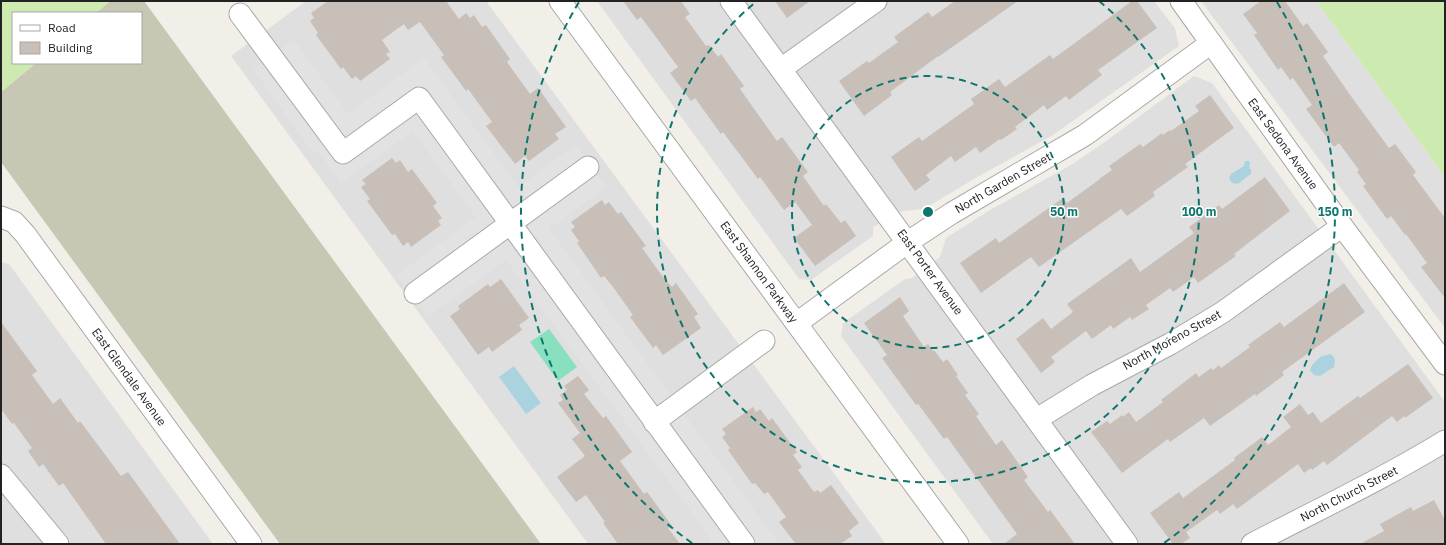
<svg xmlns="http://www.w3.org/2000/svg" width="1446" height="545" font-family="'IBM Plex Sans',sans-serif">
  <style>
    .residential { fill: #e0dfdf }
    .construction { fill: #c7c7b4 }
    .grass { fill: #cdebb0 }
    .pitch { fill: #88e0be }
    .parking { fill: #e2e2e2 }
    .water { fill: #aad3df }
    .building { fill: #c7bfb8 }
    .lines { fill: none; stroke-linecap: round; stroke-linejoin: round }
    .minor-casing { stroke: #a9a9a9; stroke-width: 23 }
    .minor { stroke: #fff; stroke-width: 21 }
    .ring { fill: none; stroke: #0f766e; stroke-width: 2; stroke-dasharray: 7 5 }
    .labels { text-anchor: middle; stroke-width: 3; stroke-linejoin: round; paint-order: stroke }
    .street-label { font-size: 12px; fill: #222; stroke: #fff }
    .centre { fill: #0f766e; stroke: #fff; stroke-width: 2 }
    .ring-label { font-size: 12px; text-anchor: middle; font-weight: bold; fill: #0f766e; stroke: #fff; stroke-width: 3; stroke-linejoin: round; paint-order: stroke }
  </style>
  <rect width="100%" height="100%" fill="#f2efe9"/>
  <g class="residential">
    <polygon points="306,1 486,1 886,544 588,544 231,56"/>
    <polygon points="597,1 1154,1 1175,28 1179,46 1053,135 979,176 924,209 903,211 873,227 873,236 811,280 799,279"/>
    <polygon points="1201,1 1316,1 1445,177 1445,328"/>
    <polygon points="1194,76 1212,83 1445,402 1445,544 993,544 841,336 843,323 905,279 912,278 940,257 946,238 990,210 1071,165 1102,144"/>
    <polygon points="1,262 9,264 213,544 1,544"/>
  </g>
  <polygon class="construction" points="110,1 144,1 541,544 280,544 1,162 1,92 36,63 141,63 141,13 96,13"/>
  <g class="grass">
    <polygon points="1,1 110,1 96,13 13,13 13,63 36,63 1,92"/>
    <polygon points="1316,1 1445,1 1445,177"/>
  </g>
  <polygon class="pitch" points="549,329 577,367 558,381 530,342"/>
  <polygon class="parking" points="294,40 348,114 424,58 518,187 575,145 606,187 549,229 779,544 708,544 712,540 506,260 427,317 397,275 476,217 413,131 341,183 317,150 313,153 253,69"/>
  <g class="water">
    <path d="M 1245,161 L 1249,161 L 1250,163 L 1249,167 L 1251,170 L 1251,174 C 1246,177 1243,180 1238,184 L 1232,183 L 1229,178 L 1231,174 L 1244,166 Z"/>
    <path d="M 1330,354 C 1336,356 1335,362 1334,367 L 1320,376 L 1314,375 L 1310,370 L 1312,365 L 1320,357 Z"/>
    <polygon points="514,366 541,403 526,414 499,377"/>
  </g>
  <g class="building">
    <polygon points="328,1 446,1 459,19 466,13 470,18 474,15 482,27 486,25 510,59 507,62 530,94 538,88 566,127 555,134 559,139 529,161 525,156 515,164 486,126 492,122 468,89 466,91 441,57 444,55 420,22 408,30 404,24 382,40 390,52 386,54 390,59 360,81 356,76 352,79 343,67 341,69 316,35 318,33 310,21 314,18 311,13"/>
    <polygon points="623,1 681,1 690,14 685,17 706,46 709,45 718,57 721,54 744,86 740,89 777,141 782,137 808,172 803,176 824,206 826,204 841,223 845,220 856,236 815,266 794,238 812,225 795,202 784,210 760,177 758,179 723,132 721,134 695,98 691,101 670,73 678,67 641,17 637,20"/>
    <polygon points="775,1 810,1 787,18"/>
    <polygon points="955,1 1018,1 938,57 938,56 890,92 892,95 864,116 839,81 867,61 869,63 898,42 894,37 928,12 932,17"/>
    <polygon points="1132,1 1137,1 1157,28 1098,70 1102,75 1069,100 1066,96 1047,110 1044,105 1015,127 1017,129 1001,140 1000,139 980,153 976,147 955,162 951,156 926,175 930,180 915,191 891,157 919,137 922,141 974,104 971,99 999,79 1005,87 1050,55 1053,59"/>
    <polygon points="1261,1 1285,1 1303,26 1307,23 1328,52 1323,56 1353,99 1389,148 1395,144 1416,172 1413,175 1445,218 1445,298 1421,267 1427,263 1406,234 1405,235 1391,216 1387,219 1363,186 1366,184 1357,172 1359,170 1339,143 1334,147 1306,109 1312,105 1293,78 1290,80 1281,67 1278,70 1254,35 1257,33 1243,14"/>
    <polygon points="1210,95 1234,128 1185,164 1188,167 1153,192 1155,196 1127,216 1121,209 1039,267 1031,257 981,293 960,263 996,238 999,243 1063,198 1067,203 1100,179 1099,179 1112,170 1109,166 1140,144 1143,147 1162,133 1163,135 1170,130 1171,131 1199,111 1195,106"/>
    <polygon points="392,158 396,163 400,160 408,172 412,169 437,203 433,206 442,218 438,221 441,225 411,247 408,242 403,246 395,234 392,235 367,201 370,199 361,187 366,184 362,180"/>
    <polygon points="1265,177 1290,211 1234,254 1236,256 1198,283 1194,277 1173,292 1170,288 1146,305 1149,309 1132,320 1130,317 1113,329 1111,325 1092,339 1086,331 1051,357 1055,362 1041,373 1016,339 1043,318 1051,329 1073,312 1067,304 1131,258 1140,272 1194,233 1189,227 1219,205 1222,209"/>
    <polygon points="602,200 605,205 609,202 618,214 621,212 646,246 642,248 663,277 672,287 676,283 698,314 694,317 701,328 663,355 656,345 653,348 630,317 633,315 613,287 604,276 601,278 577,243 579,241 571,230 575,227 571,222"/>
    <polygon points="501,279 529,318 519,325 522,330 492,352 489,347 478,355 450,316 460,309 458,306 488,284 490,287"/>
    <polygon points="1344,283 1365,312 1282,372 1284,375 1256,396 1255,394 1210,426 1204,418 1170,442 1168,439 1122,473 1091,432 1107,421 1110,424 1122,415 1123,417 1129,412 1136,422 1163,402 1161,400 1196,373 1199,377 1211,368 1213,370 1219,365 1221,368 1250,347 1248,345 1280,322 1284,327"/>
    <polygon points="900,297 909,311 903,316 924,347 928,344 933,351 934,350 943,362 947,359 958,375 956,376 968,393 965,395 979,414 976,416 996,445 1002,440 1028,477 1024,480 1048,512 1050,510 1075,544 1004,544 1017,534 947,437 944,439 918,404 916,405 882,358 887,355 864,323"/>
    <polygon points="1,322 37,371 32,375 53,404 60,398 78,423 80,421 121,476 128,472 180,544 106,544 63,483 59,486 43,464 39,467 28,451 32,448 14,423 12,424 1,409"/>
    <polygon points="1408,364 1433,398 1405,418 1404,416 1397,422 1392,416 1327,465 1324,461 1312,470 1311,468 1304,473 1298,464 1237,509 1233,504 1220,514 1217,510 1186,532 1190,538 1181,544 1173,544 1150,513 1179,492 1183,498 1235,460 1234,458 1262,437 1268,445 1291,427 1283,417 1300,404 1308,415 1313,412 1321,423 1358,396 1360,398"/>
    <polygon points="578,376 589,390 584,394 603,418 606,416 632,452 620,461 644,494 647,492 672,526 668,528 680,544 618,544 603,523 605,522 586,495 576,502 557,477 585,456 572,439 580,433 558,403 563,400 560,395 567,390 564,386"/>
    <polygon points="753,407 756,412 760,409 769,421 772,418 797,452 793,455 802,467 798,470 814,492 818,490 820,493 831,485 859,523 849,531 852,536 840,544 796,544 779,522 786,517 768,492 764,494 755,483 752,484 728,450 730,448 722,437 726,434 722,429"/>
    <polygon points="1434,500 1445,520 1445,544 1360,544 1384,531 1380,524 1411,507 1413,511"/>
  </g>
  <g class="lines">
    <g class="minor-casing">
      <g id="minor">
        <polyline points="560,1 958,544"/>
        <polyline points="731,1 1127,544"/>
        <polyline points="1181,1 1342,226 1445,364"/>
        <polyline points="240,14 343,153 419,98 744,544"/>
        <polyline points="781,69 876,1"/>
        <polyline points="1,217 14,222 25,234 251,544"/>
        <polyline points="415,293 588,167"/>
        <polyline points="797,323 908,242 952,213 1085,135 1211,43"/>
        <polyline points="1037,419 1092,385 1170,344 1223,312 1342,226"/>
        <polyline points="654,422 764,341"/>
        <polyline points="1,475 58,544"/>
        <path d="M 1252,544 C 1317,510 1383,479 1445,441"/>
      </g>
    </g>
    <use href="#minor" class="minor"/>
  </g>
  <g class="ring">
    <circle cx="928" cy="212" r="136"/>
    <path d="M1099 1A271 271 0 1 1 757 1"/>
    <path d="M692 543A407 407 0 0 1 579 2M1277 2A407 407 0 0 1 1164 543"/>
  </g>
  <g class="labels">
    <g class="street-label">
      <text transform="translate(1283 144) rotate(54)" y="4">East Sedona Avenue</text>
      <text transform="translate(1003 183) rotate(-30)" y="4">North Garden Street</text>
      <text transform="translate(759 272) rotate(54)" y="4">East Shannon Parkway</text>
      <text transform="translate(930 272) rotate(54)" y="4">East Porter Avenue</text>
      <text transform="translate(1172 340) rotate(-29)" y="4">North Moreno Street</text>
      <text transform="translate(129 377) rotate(54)" y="4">East Glendale Avenue</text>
      <text transform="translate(1349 494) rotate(-27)" y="4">North Church Street</text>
    </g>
  </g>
  <circle cx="928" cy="212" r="6" class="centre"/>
  <g class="ring-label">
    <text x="1064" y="216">50 m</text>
    <text x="1199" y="216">100 m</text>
    <text x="1335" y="216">150 m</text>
  </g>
  <rect width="1446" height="545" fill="none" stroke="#222222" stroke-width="4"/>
  <rect x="12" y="12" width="130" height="52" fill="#ffffff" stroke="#a7a7a7"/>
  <rect x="20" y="25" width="20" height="6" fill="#ffffff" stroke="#a7a7a7"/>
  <text x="48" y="32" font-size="12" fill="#222222">Road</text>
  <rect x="20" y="42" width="20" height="12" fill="#c7bfb8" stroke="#a7a7a7"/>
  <text x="48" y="52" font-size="12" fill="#222222">Building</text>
</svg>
